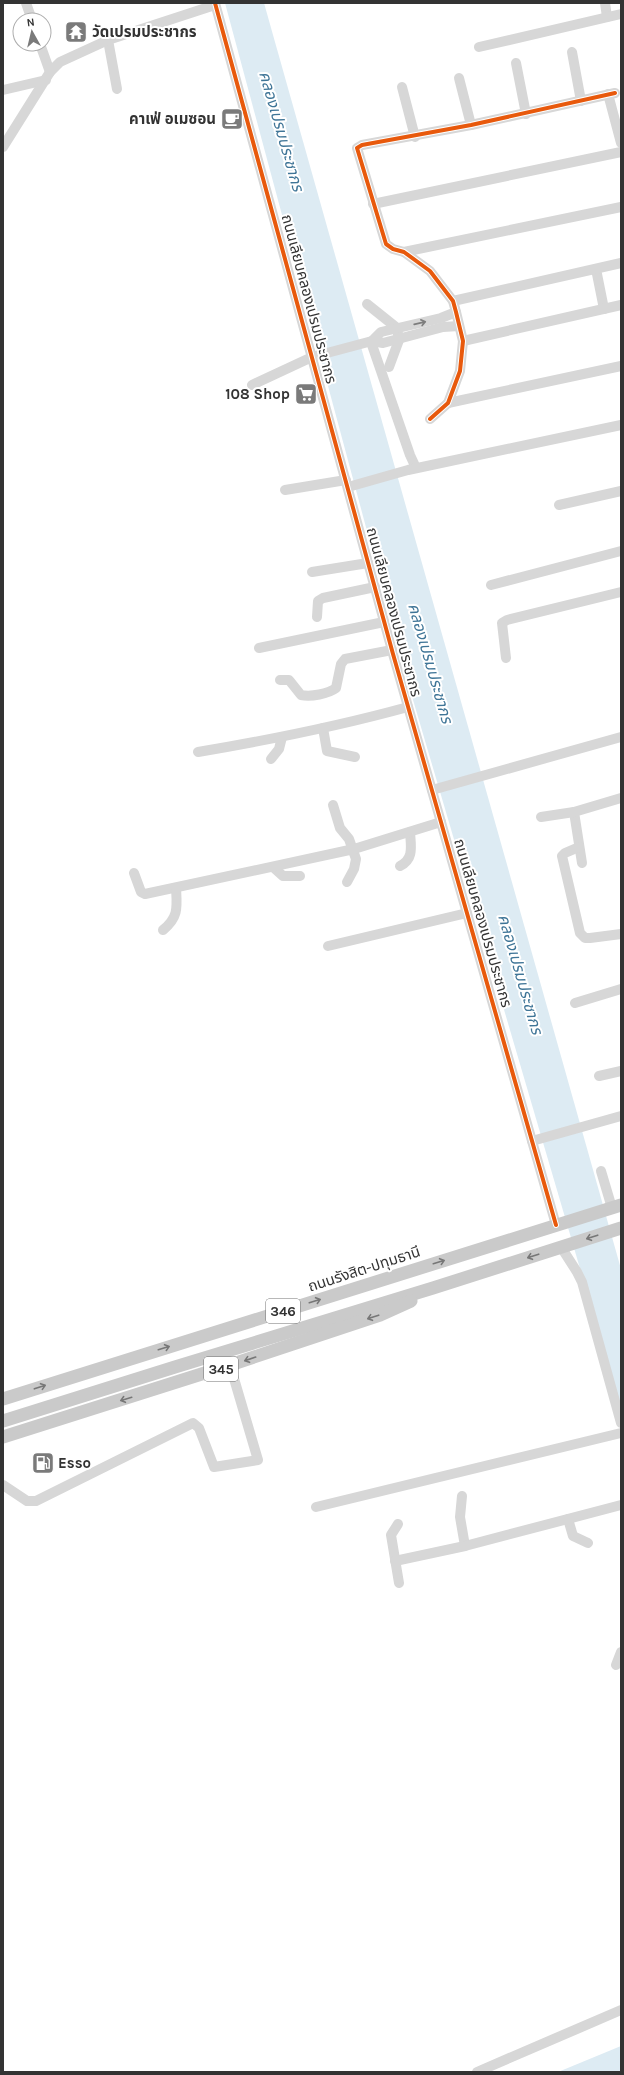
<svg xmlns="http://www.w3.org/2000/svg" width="624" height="2075" font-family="Karla,'Noto Sans Thai',sans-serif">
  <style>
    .water { fill: #ddebf3 }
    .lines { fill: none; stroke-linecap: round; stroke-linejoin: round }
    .minor { stroke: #d7d7d7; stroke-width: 10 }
    .major { stroke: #cacaca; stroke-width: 13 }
    .cycleway-casing { stroke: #fff; stroke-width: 6 }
    .cycleway { stroke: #e8590c; stroke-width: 4 }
    .oneway { stroke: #7d7d7d }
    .oneway2 { stroke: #777 }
    .labels { text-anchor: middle; stroke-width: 4; stroke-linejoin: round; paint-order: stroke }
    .shield { fill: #fff; stroke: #707070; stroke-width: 1 }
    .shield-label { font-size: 14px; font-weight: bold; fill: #333 }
    .poi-label { font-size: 15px; font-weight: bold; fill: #333; stroke: #fff; text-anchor: start }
    .street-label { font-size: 15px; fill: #333; stroke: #fff }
    .water-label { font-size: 16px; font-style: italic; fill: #3f7597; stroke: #fff }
  </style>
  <rect width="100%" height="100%" fill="#fff"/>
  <g class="water">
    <polygon points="225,3 264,3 621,1269 621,1408 406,676"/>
    <polygon points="621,2046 621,2072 558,2072"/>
  </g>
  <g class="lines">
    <g class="minor">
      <polyline points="26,3 32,20"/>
      <polyline points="215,3 393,654 556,1225"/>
      <polyline points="605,3 607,17"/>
      <polyline points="108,40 117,89"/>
      <polyline points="40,44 50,72"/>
      <polyline points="479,47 621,14"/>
      <polyline points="572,52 581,101"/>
      <polyline points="516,63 526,114"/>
      <polyline points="459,78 471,125"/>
      <polyline points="402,87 415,137"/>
      <polyline points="3,90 46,80"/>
      <polyline points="608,94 621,143"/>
      <polyline points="3,147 50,72 60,62 108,40 215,5"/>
      <polyline points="373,204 621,152"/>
      <polyline points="404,252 621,207"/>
      <polyline points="596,269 604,309"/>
      <polyline points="453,301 621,263"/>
      <polyline points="367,304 397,328 399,340 389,367"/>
      <polyline points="372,341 381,332 441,318 456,312"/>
      <polyline points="463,341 621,305"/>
      <polyline points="371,342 410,455 416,468"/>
      <polyline points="252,385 312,357 372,341 383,343 443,327 459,326"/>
      <polyline points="448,403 621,366"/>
      <polyline points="430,419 448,403 460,371 463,341 456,312 453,301 430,271 404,252 393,249 386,244 357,148 362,145 471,125 615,93"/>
      <polyline points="348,487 408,470 621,425"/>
      <polyline points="285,490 346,480"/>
      <polyline points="559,505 621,491"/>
      <polyline points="312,572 368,563"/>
      <polyline points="491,585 621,551"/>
      <polyline points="317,617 318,601 323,598 375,587"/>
      <polyline points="259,648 384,622"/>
      <polyline points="506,658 502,623 507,620 621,592"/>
      <path d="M 280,680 L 289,680 L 301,695 C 311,697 328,694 336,688 L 341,664 L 345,659 L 392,650"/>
      <polyline points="323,728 327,751 355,757"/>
      <path d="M 198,752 C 269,740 339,726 408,707"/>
      <polyline points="271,759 279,749 282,737"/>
      <polyline points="432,790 621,737"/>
      <polyline points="333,805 340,828 349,839 356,859 354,869 347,882"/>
      <polyline points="574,812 582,863"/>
      <polyline points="541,817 574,812 621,798"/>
      <polyline points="579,847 565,853 562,856 580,933 585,938 590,938 621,934"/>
      <path d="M 400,866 C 414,859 411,847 410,832"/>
      <polyline points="273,867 283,876 300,876"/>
      <polyline points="134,873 141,892 145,894 354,849 441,822"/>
      <path d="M 163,930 C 179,917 177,907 176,888"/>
      <polyline points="328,946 467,913"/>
      <polyline points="575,1003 621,989"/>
      <polyline points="599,1076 621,1071"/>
      <polyline points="532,1141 621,1116"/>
      <polyline points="601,1171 612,1208"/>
      <polyline points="561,1247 577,1272 582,1282 621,1423"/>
      <polyline points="3,1485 27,1501 36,1501 193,1423 199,1428 214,1467 258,1460 230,1365"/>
      <polyline points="462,1496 460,1517 465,1546"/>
      <polyline points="316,1507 621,1433"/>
      <polyline points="568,1519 573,1536 588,1543"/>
      <polyline points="398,1524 391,1535 399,1583"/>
      <polyline points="395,1561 465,1546 621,1505"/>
      <polyline points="616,1665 621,1652"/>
      <polyline points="477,2072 621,2010"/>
    </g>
    <g class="major">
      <polyline points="3,1399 621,1205"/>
      <polyline points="3,1421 175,1367 433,1288 621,1228"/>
      <polyline points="3,1437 230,1365 380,1315 411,1301"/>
    </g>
    <g class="cycleway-casing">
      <g id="cycleway">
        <polyline points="215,3 393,654 556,1225"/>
        <polyline points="430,419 448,403 460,371 463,341 456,312 453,301 430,271 404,252 393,249 386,244 357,148 362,145 471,125 615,93"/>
      </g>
    </g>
    <use href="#cycleway" class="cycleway"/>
  </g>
  <defs><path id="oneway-shaft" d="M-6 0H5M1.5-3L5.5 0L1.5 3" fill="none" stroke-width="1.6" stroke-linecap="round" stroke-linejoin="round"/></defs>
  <use class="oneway" href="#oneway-shaft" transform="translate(420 323) rotate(-13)"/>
  <g class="oneway2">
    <use href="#oneway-shaft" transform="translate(592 1237) rotate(162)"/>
    <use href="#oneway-shaft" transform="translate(533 1256) rotate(162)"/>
    <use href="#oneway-shaft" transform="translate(439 1262) rotate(-17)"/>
    <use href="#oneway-shaft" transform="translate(315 1301) rotate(-17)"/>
    <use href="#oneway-shaft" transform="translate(373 1317) rotate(162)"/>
    <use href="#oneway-shaft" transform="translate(164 1348) rotate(-17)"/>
    <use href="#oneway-shaft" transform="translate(250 1359) rotate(161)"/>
    <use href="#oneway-shaft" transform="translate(40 1387) rotate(-18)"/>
    <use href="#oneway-shaft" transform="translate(126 1399) rotate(163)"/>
  </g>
  <defs>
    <g id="temple-square" transform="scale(1.15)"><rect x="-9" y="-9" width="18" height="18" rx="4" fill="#7a7a7a" stroke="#fff"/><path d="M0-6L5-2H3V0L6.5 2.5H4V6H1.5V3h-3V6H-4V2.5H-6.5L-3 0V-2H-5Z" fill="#fff"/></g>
    <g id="cafe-square" transform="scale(1.15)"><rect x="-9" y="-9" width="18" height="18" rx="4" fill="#7a7a7a" stroke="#fff"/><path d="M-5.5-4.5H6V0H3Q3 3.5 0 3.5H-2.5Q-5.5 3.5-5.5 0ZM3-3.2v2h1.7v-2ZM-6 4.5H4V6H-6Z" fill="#fff"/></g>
    <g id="supermarket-square" transform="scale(1.15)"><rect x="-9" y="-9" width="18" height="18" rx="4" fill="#7a7a7a" stroke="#fff"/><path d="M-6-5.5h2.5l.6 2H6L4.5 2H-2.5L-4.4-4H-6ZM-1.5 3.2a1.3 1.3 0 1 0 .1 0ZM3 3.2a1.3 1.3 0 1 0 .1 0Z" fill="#fff"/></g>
    <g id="fuel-square" transform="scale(1.15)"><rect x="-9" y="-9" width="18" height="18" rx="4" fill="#7a7a7a" stroke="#fff"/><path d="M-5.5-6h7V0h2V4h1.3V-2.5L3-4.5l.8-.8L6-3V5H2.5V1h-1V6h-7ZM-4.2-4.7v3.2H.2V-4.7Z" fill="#fff"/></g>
  </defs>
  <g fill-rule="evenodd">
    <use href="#temple-square" x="76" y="32"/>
    <use href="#cafe-square" x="232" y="119"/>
    <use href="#supermarket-square" x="306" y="394"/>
    <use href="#fuel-square" x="43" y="1463"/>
  </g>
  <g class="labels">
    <g class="shield">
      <rect x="266" y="1299" width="34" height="24" rx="3"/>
      <rect x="204" y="1357" width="34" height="24" rx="3"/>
    </g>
    <g class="shield-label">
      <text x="283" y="1316">346</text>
      <text x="221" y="1374">345</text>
    </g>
    <g class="poi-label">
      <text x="92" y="37">วัดเปรมประชากร</text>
      <text x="216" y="124" text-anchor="end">คาเฟ่ อเมซอน</text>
      <text x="290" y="399" text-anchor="end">108 Shop</text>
      <text x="58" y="1468">Esso</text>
    </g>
    <g class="street-label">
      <text transform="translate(309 299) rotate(75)" y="5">ถนนเลียบคลองเปรมประชากร</text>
      <text transform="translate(394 612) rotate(75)" y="5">ถนนเลียบคลองเปรมประชากร</text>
      <text transform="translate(483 923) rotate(74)" y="5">ถนนเลียบคลองเปรมประชากร</text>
      <text transform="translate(364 1269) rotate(-18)" y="5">ถนนรังสิต-ปทุมธานี</text>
    </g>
    <g class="water-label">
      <text transform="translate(282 131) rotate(74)" y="6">คลองเปรมประชากร</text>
      <text transform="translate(431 663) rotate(74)" y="6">คลองเปรมประชากร</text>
      <text transform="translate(521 974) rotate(74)" y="6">คลองเปรมประชากร</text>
    </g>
  </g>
  <rect width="624" height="2075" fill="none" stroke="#333333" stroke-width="8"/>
  <g transform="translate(32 32) rotate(352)"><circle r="19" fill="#ffffff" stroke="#adadad"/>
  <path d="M0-3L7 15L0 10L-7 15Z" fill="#7a7a7a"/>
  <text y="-6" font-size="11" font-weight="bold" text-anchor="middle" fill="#333333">N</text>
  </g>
</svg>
